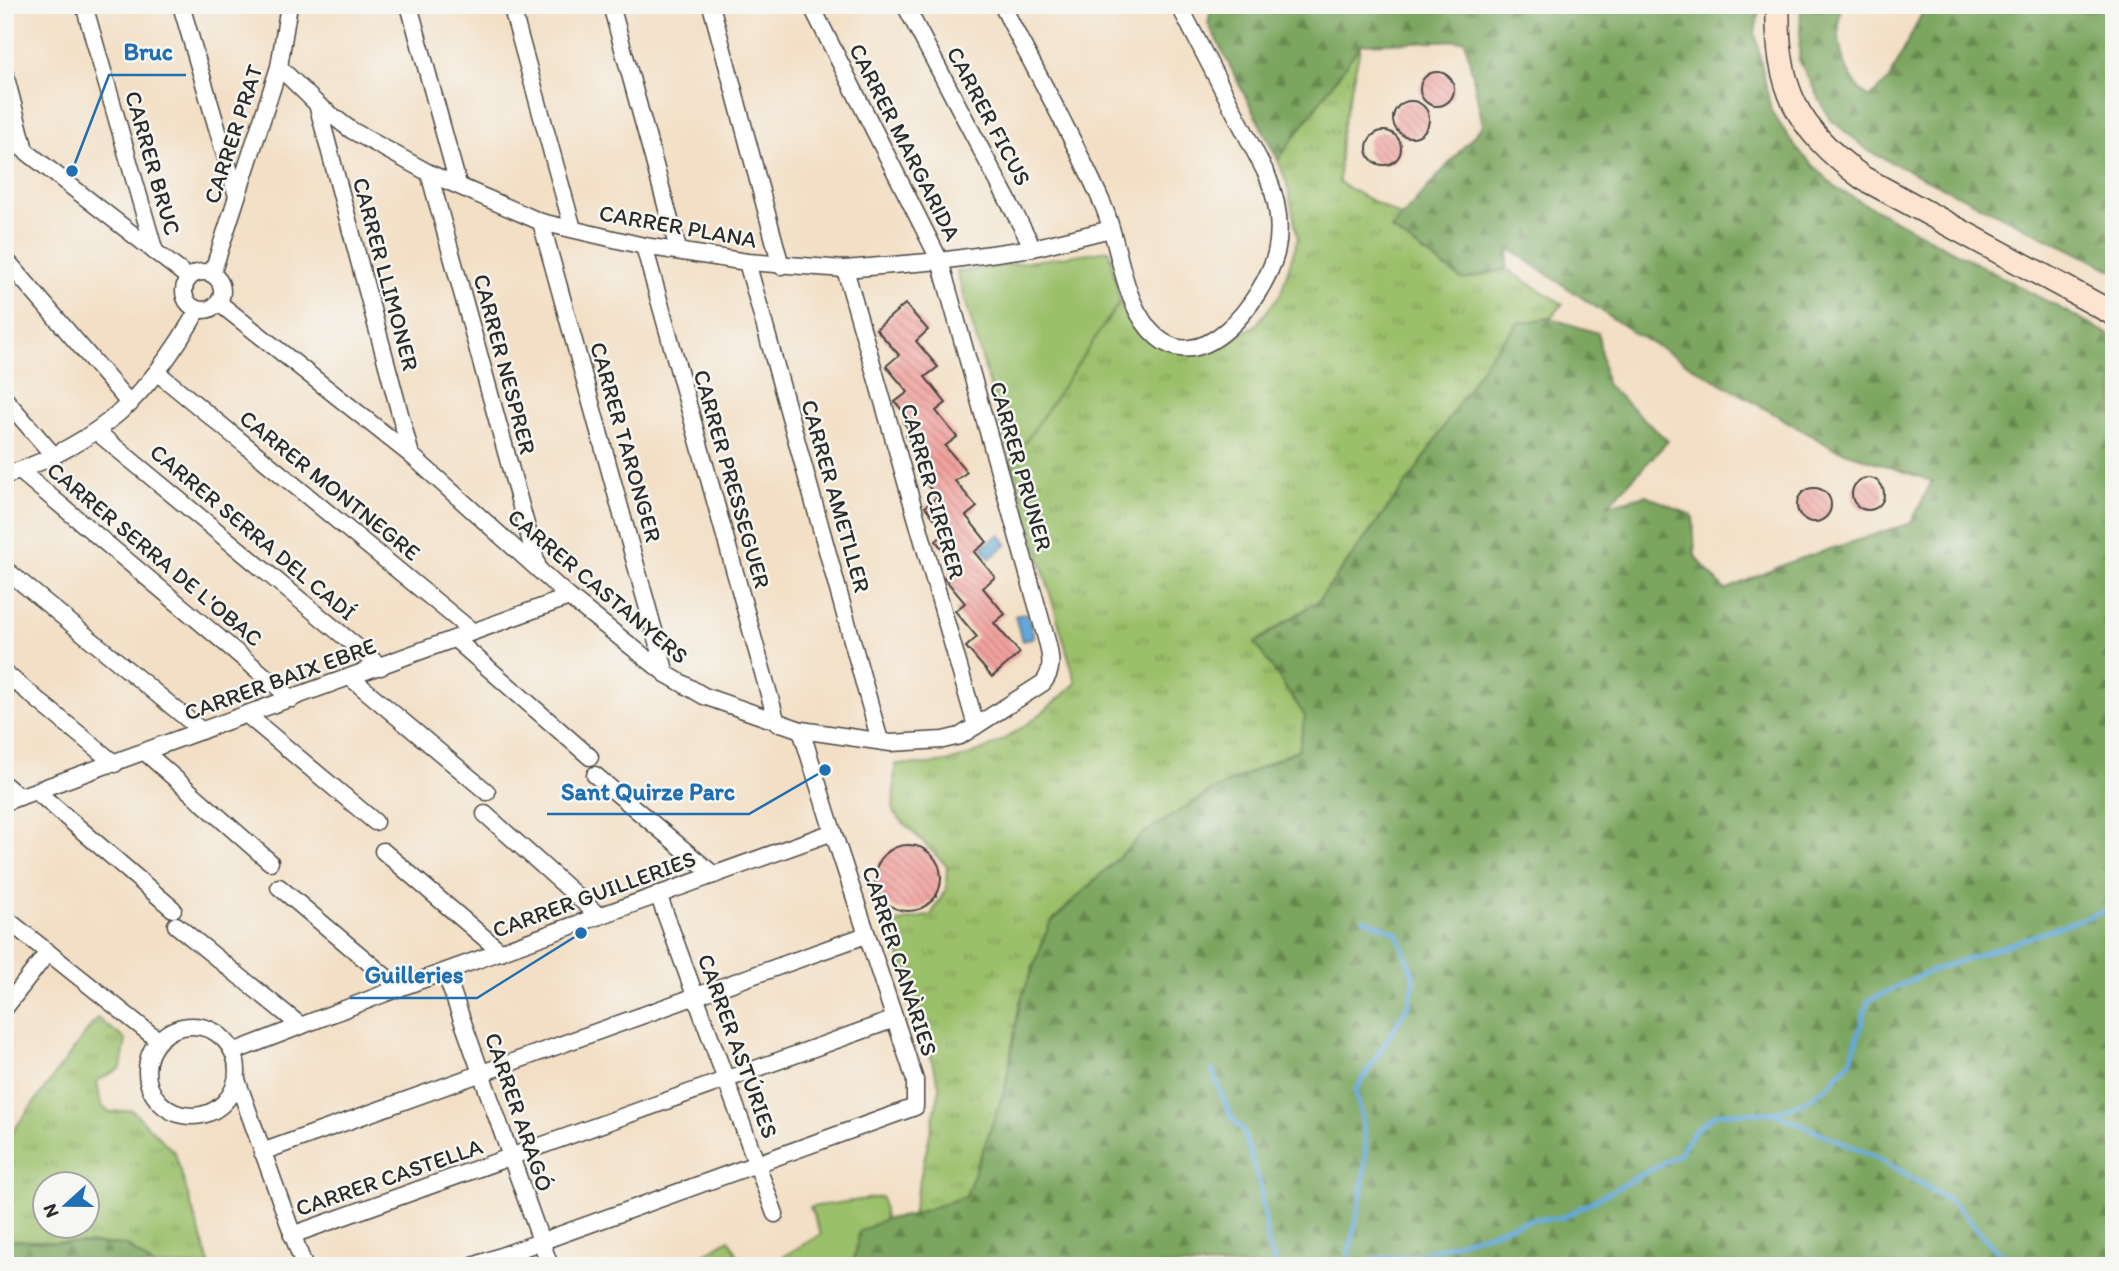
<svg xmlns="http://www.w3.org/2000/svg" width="2119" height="1271" font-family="Itim,sans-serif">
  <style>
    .grass { fill: url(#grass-tufts); stroke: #63764a; stroke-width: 2; fill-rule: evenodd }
    .forest { fill: url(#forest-firs); stroke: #546844; stroke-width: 2 }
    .park { fill: #9bc06a; stroke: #63764a; stroke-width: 2 }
    .water { fill: #64a8d9; stroke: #486a82; stroke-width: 2 }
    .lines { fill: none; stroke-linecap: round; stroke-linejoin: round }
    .stream { stroke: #64a8d9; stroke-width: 5 }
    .building { fill: url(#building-back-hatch) }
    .street-casing { stroke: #494642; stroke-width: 19 }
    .secondary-casing { stroke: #494642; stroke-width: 26 }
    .street { stroke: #fff; stroke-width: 16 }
    .secondary { stroke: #fde4d0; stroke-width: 23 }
    .labels { text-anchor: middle; stroke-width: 5; stroke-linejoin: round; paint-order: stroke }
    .street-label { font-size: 23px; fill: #2b2b2b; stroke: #f6f6f2 }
    .leader { fill: none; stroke: #1f6fb2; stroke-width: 2.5 }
    .callout-dot { fill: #1f6fb2; stroke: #f6f6f2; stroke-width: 2.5 }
    .callout-label { font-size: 24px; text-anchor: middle; font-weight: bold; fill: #1f6fb2; stroke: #f6f6f2; stroke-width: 5; stroke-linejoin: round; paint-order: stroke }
  </style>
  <defs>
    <pattern id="grass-tufts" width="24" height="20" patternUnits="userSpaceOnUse" patternTransform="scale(1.75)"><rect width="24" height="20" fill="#9bc06a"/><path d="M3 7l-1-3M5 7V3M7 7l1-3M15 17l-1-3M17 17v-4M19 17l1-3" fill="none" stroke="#7f9c57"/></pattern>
    <pattern id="forest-firs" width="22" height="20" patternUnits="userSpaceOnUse" patternTransform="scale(1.75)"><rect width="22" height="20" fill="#7ca65e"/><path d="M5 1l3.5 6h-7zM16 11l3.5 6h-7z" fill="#66874e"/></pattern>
    <pattern id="building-back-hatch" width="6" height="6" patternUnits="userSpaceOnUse" patternTransform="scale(1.75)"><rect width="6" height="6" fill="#f2a39f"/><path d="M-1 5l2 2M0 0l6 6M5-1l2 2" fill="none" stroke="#c48582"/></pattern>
  </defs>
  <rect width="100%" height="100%" fill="#f6f6f2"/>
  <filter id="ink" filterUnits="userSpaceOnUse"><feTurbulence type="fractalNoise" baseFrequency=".0143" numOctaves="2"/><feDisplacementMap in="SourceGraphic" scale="14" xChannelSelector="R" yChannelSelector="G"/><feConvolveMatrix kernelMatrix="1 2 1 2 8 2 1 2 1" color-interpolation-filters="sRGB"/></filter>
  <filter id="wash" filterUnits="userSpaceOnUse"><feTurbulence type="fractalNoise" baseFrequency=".00686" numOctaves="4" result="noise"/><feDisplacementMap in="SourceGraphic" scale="28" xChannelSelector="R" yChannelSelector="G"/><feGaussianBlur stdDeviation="1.57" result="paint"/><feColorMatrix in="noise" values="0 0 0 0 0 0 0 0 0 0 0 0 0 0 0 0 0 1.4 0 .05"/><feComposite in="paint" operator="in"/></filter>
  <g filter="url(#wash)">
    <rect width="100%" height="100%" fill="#f3dfc5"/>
    <g class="grass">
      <path d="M 1361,44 L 1341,134 L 1339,183 L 1402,217 L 1392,229 L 1463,280 L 1506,269 L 1563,304 L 1550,318 L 1519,323 L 1489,356 L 1417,469 L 1319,600 L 1255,642 L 1305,716 L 1299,749 L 1212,791 L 1144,833 L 1050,923 L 1020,1002 L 1005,1089 L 966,1196 L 912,1215 L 940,1088 L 890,924 L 931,915 L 946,889 L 947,866 L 893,812 L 895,764 C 910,764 925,765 939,763 C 991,756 1039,718 1076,683 L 1012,462 L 1120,301 L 1138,326 L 1191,354 L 1218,348 L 1256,325 L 1281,293 L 1298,238 L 1287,184 L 1278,160 Z"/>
      <path d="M 97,1018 L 126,1040 L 121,1068 L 97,1081 L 101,1105 L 110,1112 L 132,1110 L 175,1153 L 210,1266 L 153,1266 L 126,1245 L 5,1240 L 5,1142 ZM 46,1184 L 88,1184 L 88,1226 L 46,1226 Z"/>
    </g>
    <g class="forest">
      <polygon points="1212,5 1760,5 1755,33 1771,111 1797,149 1837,189 2114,337 2114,1266 853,1266 859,1232 885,1219 912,1215 966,1196 1005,1089 1020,1002 1050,923 1144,833 1212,791 1299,749 1305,716 1255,643 1319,600 1417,469 1489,356 1519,323 1550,318 1598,333 1606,384 1668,441 1608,505 1646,495 1693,516 1695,556 1725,590 1793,561 1911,523 1932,481 1833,448 1634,333 1510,249 1506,269 1463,280 1391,229 1483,125 1465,40 1361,44 1278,160 1208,23"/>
      <path d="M 1801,5 L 1841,5 C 1835,42 1841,72 1868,98 L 1889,80 L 1926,5 L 2114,5 L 2114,271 L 1870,152 L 1829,118 L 1799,60 Z"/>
      <polygon points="5,1240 126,1245 153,1266 5,1266"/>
    </g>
    <g class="park">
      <polygon points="1109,250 1120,301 1012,462 957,272"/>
      <polygon points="882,1197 885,1219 859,1232 853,1266 767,1266 821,1234 810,1207"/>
      <polygon points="729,1239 744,1266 685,1266"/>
    </g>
    <g class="water">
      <polygon points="1000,534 1007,544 990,558 982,548"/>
      <polygon points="1027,613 1034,637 1022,641 1015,616"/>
    </g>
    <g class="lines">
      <g class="stream">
        <polyline points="1212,1070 1230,1115 1243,1131 1260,1185 1269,1251 1279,1266"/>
        <polyline points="1774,1113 1880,1159 1955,1204 1997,1251 2025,1266"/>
        <path d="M 1346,1266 C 1359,1203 1377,1155 1355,1092 L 1409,1004 L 1415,980 L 1397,933 L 1364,919"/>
        <polyline points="1358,1266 1378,1258 1411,1257 1533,1219 1562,1218 1678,1155 1695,1130 1718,1113 1772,1113 1805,1102 1828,1086 1851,1060 1868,1001 1926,973 2114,908"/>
      </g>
    </g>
    <g id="blocks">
      <g class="building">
        <circle cx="1437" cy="89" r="17"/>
        <circle cx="1411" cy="119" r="18"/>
        <circle cx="1384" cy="148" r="17"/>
        <polygon points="905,304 928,330 916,341 938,367 925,377 946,403 936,411 957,437 945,446 967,472 955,481 977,507 966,516 987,542 974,552 995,577 983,588 1005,614 994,623 1020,653 992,677 966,647 977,637 955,611 965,603 944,578 957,567 936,541 946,532 925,507 937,497 916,471 926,462 906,436 911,432 903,422 908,417 895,402 908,392 886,366 899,355 876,329"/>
        <circle cx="1868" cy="494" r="16"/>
        <circle cx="1814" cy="505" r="17"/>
        <circle cx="908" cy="878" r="33"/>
      </g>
    </g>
  </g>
  <g filter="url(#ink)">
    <use href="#blocks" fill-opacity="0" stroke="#494642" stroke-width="2"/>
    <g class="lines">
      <g class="street-casing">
        <g id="street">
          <polyline points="84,5 155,252"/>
          <polyline points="181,5 237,196"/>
          <polyline points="409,5 458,184"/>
          <polyline points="511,5 573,229"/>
          <polyline points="611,5 678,249"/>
          <polyline points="711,5 781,266"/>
          <polyline points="905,5 1033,248"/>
          <path d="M 1002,5 C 1035,71 1074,137 1103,205 C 1120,244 1121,295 1149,329 C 1199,388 1264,298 1276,253 C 1282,227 1277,199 1267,175 L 1179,5"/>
          <polyline points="279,67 317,104 351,130 429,173 541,222 644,246 747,262 845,269 940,261 1033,248 1111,229"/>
          <polyline points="5,74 25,150"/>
          <polyline points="317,104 411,455"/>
          <polyline points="5,135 189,278"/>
          <polyline points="429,173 538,568"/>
          <polyline points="541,222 666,674"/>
          <polyline points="644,246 777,723"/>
          <polyline points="8,262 130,404"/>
          <polyline points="747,262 880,741"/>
          <polyline points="845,269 976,726"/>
          <circle cx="203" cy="291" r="19"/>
          <polyline points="212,274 279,67 289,5"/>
          <path d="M 219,303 L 411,455 L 569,597 L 666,674 L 704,696 L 801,730 L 891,743 L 943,740 L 960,736 L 1043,683 C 1053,671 1051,659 1048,645 L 940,261 L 811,5"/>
          <polyline points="159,374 473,632"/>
          <polyline points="5,399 54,456"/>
          <polyline points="97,432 381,667"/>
          <polyline points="20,471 292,699"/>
          <path d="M 5,476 C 102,441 147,398 198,310"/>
          <polyline points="5,569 202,731"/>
          <polyline points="455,639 590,757"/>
          <polyline points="5,673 115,764"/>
          <polyline points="351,678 487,792"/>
          <polyline points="246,714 375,822"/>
          <polyline points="145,752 270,862"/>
          <polyline points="595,775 714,875"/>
          <polyline points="5,785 19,797"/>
          <polyline points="36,791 173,909"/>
          <polyline points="5,802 569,597"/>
          <polyline points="485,814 599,916"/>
          <polyline points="383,851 501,952"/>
          <polyline points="279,887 399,988"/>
          <polyline points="658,894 775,1214"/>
          <polyline points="5,918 158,1040"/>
          <polyline points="176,925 301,1026"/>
          <polyline points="445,972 550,1266"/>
          <polyline points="5,1008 48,952"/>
          <circle cx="192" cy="1071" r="45"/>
          <polyline points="233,1052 399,988 833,832 801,730"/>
          <polyline points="237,1080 304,1266"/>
          <polyline points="262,1152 866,935"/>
          <polyline points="292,1235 895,1019"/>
          <polyline points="473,1266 915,1107 915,1080 833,832"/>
        </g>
      </g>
      <g class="secondary-casing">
        <path id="secondary" d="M 1778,5 C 1776,88 1796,129 1863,178 L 2114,314"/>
      </g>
      <use href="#street" class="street"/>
      <use href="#secondary" class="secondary"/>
    </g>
  </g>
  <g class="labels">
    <g class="street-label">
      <text transform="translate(989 116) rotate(62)" y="8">CARRER FICUS</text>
      <text transform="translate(233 134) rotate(-72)" y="8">CARRER PRAT</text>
      <text transform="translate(905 142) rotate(63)" y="8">CARRER MARGARIDA</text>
      <text transform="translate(153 163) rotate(74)" y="8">CARRER BRUC</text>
      <text transform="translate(678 226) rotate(10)" y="8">CARRER PLANA</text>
      <text transform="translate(386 274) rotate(75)" y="8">CARRER LLIMONER</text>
      <text transform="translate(505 364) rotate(75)" y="8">CARRER NESPRER</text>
      <text transform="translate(626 442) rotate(74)" y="8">CARRER TARONGER</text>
      <text transform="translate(1021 466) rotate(74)" y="8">CARRER PRUNER</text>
      <text transform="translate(732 479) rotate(74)" y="8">CARRER PRESSEGUER</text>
      <text transform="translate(330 485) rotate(39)" y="8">CARRER MONTNEGRE</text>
      <text transform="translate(933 491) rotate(74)" y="8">CARRER CIRERER</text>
      <text transform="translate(836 496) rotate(74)" y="8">CARRER AMETLLER</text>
      <text transform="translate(253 532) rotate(40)" y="8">CARRER SERRA DEL CADÍ</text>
      <text transform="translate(155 554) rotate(40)" y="8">CARRER SERRA DE L'OBAC</text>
      <text transform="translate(598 586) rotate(40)" y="8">CARRER CASTANYERS</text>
      <text transform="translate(280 679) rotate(-20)" y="8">CARRER BAIX EBRE</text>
      <text transform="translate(594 894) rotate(-20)" y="8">CARRER GUILLERIES</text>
      <text transform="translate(900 961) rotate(72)" y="8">CARRER CANÀRIES</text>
      <text transform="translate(738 1046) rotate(70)" y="8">CARRER ASTÚRIES</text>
      <text transform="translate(519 1112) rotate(71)" y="8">CARRER ARAGÓ</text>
      <text transform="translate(389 1177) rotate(-19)" y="8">CARRER CASTELLA</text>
    </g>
  </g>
  <path class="leader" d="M72 171L109 75H186M825 770L749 814H547M581 933L477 998H350"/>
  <g class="callout-dot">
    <circle cx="72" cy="171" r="7"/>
    <circle cx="825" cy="770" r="7"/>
    <circle cx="581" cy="933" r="7"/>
  </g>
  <g class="callout-label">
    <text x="148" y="60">Bruc</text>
    <text x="648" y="800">Sant Quirze Parc</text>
    <text x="414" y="983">Guilleries</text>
  </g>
  <rect width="2119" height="1271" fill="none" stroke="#f6f6f2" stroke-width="28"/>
  <g transform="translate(66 1205) rotate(249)"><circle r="33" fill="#f6f6f2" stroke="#a5a5a2" stroke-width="2"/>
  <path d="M0-5L12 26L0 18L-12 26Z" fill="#1f6fb2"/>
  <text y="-10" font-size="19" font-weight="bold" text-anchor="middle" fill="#2b2b2b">N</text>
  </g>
</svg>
